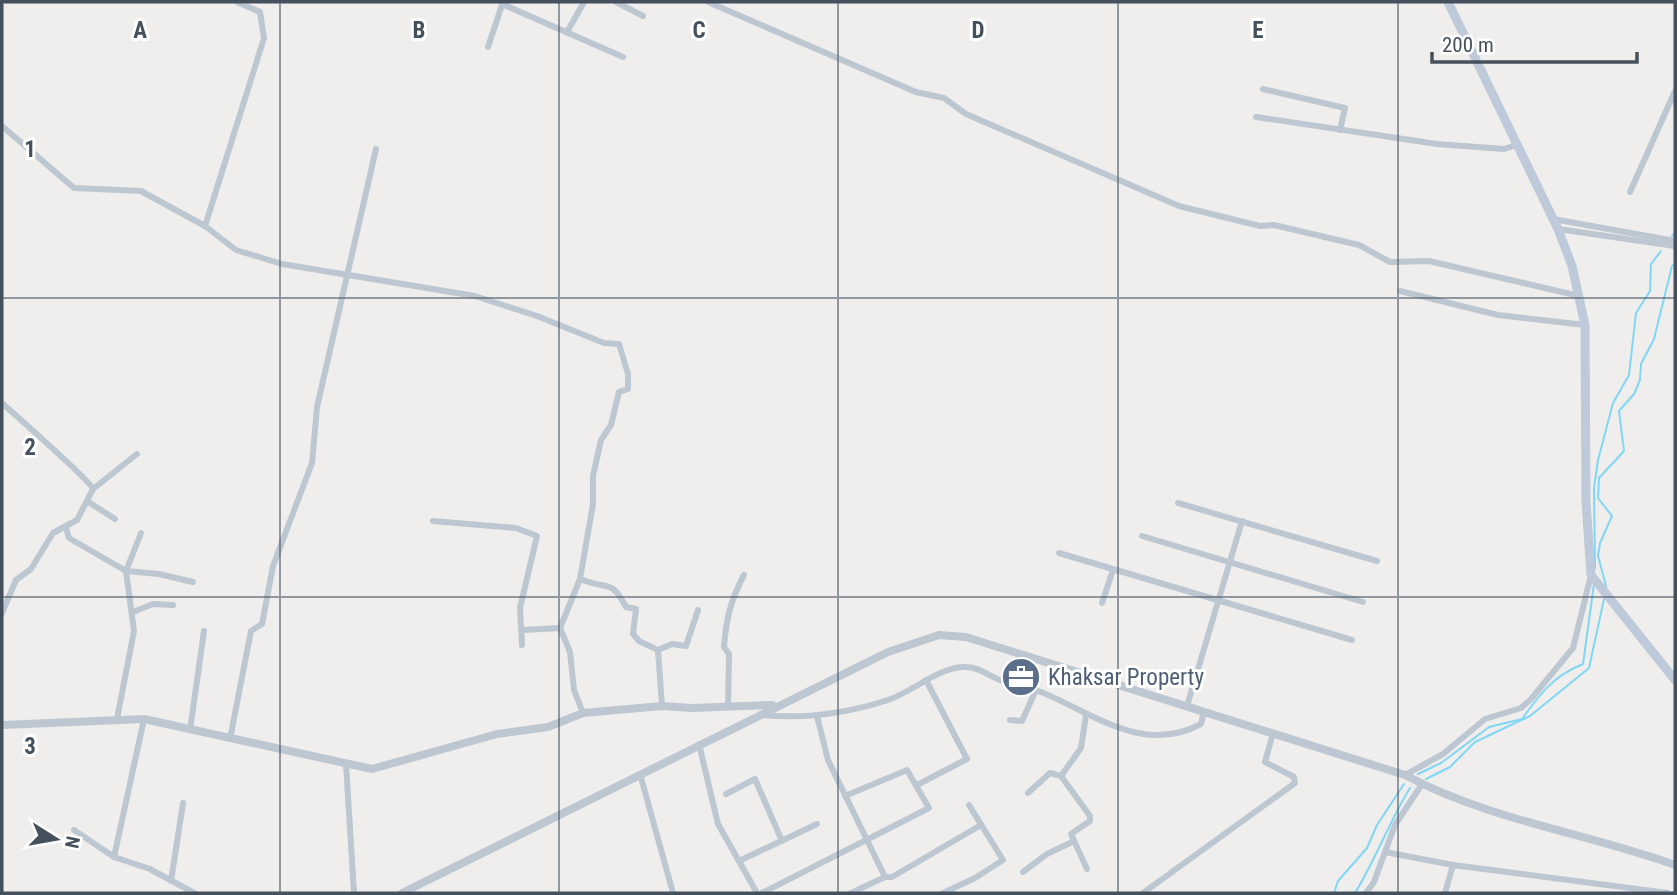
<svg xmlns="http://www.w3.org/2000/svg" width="1677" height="895" font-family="'Roboto Condensed',sans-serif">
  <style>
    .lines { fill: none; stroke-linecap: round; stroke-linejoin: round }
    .stream { stroke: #80d7f4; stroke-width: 2 }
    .minor { stroke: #bcc7d1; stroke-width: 6 }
    .tertiary { stroke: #bcc7d1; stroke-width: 8 }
    .secondary { stroke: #becad9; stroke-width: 9 }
    .grid { fill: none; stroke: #44505c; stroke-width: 2; stroke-opacity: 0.55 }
    .labels { text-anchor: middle; stroke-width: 6; stroke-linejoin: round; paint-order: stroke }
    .service-label { font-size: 23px; fill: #4e5e75; stroke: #fff; text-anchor: start }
    .grid-label { font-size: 23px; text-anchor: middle; font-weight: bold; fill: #44505c; stroke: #fff; stroke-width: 6; stroke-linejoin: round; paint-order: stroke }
  </style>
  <rect width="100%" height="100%" fill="#f0eded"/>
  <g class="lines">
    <g class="stream">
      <polyline points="1672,236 1675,232"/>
      <polyline points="1595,568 1594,488 1598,460 1613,403 1629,375 1636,313 1650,291 1651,264 1661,251"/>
      <polyline points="1606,586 1598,556 1600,543 1612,516 1598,498 1599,478 1624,451 1619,411 1634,394 1640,380 1641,364 1654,339 1672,266 1675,264"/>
      <path d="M 1418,774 L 1441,763 L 1489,727 L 1522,719 C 1540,694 1553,676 1583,664 L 1594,584"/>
      <polyline points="1426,779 1450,767 1475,742 1530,716 1589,668 1604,599"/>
      <polyline points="1334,893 1338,881 1367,848 1377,825 1404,784"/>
      <path d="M 1355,893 C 1376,859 1389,822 1410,788"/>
    </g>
    <g class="minor">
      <polyline points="616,2 643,16"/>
      <polyline points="708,2 916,92 944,98 966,114 1179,206 1260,226 1274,225 1359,245 1390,262 1429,261 1579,296"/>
      <polyline points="502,4 623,57"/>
      <polyline points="567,32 584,2"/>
      <polyline points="488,47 503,2"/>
      <polyline points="1263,89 1345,108 1340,130"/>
      <polyline points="1256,117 1437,144 1504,149 1516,145"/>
      <polyline points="2,126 74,188 141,191 205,226 236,250 282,264 475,296 537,316 604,343 619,344 628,374 628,389 619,392 611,425 601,440 593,476 593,504 580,579 560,628 570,652 574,690 583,713"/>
      <polyline points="1630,192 1675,91"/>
      <polyline points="1553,219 1675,241"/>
      <polyline points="205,226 264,38 260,12 237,2"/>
      <polyline points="1558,229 1675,246"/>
      <polyline points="1400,291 1498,315 1585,325"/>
      <path d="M 2,403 C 15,415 91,481 93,489"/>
      <polyline points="87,501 115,519"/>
      <polyline points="1178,503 1377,561"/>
      <polyline points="433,521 516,528 537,536 520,608 522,645"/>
      <polyline points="66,528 69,538 126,571 134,631 117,719"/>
      <polyline points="141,533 126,571 159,574 193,582"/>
      <polyline points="1142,536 1363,602"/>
      <polyline points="1059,553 1352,640"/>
      <path d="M 580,579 C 608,591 610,577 626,607 L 636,609 L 633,634 L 639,641 L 658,650 L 662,706"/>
      <polyline points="1102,603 1113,570"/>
      <polyline points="133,612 153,604 173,605"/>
      <polyline points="2,613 16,580 31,569 53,533 77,520 93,489 137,454"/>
      <polyline points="523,630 560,628"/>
      <polyline points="658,650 672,644 686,646 698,610"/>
      <polyline points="1187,706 1242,521"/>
      <path d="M 728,707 L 729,654 L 724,647 C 726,619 731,599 744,575"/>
      <path d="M 762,715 C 804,719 848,713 888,700 C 913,692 939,666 966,667 C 980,667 988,676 1000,680 C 1012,684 1025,685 1036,690 C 1091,711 1141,756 1201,724 L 1204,711"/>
      <polyline points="817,716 828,760 885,877"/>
      <polyline points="144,719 114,857 150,869 194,893"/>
      <polyline points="1010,720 1022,721 1036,690"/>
      <polyline points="190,730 204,631"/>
      <polyline points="230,739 251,631 262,624 273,566 312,463 317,407 376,149"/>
      <polyline points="699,744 718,824 757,893"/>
      <polyline points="346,764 354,893"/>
      <polyline points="640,774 673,893"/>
      <polyline points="1405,775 1443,754 1485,719 1521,708 1531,699 1573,648 1591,575"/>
      <polyline points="1061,776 1081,748 1086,715"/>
      <polyline points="917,785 967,759 926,680"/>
      <polyline points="1028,793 1050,773 1061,776 1090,816 1090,821 1071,834 1087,869"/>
      <polyline points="726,794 755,779 782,841"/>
      <polyline points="74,830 114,857"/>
      <polyline points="1385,852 1453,865 1668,893"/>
      <polyline points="739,861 817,824"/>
      <polyline points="1023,872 1047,854 1072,842"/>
      <polyline points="171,881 183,803"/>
      <polyline points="762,893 929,808 907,770 845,796"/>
      <polyline points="851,893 885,877 892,877 981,825"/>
      <polyline points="943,893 975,878 1003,860 969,805"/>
      <polyline points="1143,893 1295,783 1294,777 1265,762 1273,733"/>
      <polyline points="1366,893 1374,882 1395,825 1422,784"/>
      <polyline points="1445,893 1453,865"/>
    </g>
    <g class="tertiary">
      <polyline points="2,725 144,719 372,769 497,734 548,727 583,713 662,706 692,708 772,705"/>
      <path d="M 402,893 L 888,652 L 939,635 L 966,637 L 1405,775 C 1489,820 1586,833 1675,865"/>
    </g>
    <polyline class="secondary" points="1448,2 1558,229 1572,266 1585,325 1586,502 1591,575 1675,680"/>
  </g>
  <path class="grid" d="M 280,2 L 280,893M 559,2 L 559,893M 838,2 L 838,893M 1118,2 L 1118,893M 1398,2 L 1398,893M 2,298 L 1675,298M 2,597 L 1675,597"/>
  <defs>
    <g id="office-disc" transform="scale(2.0125)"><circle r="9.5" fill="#5c6f8a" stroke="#fff"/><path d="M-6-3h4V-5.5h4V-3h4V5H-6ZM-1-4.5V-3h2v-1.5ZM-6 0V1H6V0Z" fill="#fff"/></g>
  </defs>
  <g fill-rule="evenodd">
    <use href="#office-disc" x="1021" y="677"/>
  </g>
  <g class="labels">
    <g class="service-label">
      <text x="1048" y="685">Khaksar Property</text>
    </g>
  </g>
  <g class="grid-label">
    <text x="140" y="38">A</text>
    <text x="419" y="38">B</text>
    <text x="699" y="38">C</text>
    <text x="978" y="38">D</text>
    <text x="1258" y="38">E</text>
    <text x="30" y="157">1</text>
    <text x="30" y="455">2</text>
    <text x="30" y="754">3</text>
  </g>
  <rect width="1677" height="895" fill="none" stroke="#44505c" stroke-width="7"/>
  <g transform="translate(56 839) rotate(101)" stroke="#ffffff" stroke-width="5" paint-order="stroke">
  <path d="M0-5L12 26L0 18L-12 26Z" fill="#44505c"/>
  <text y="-10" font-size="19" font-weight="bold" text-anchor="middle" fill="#44505c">N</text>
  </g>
  <path d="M1432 52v10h205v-10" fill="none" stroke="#44505c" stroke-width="3.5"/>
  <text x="1442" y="52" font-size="21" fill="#44505c" stroke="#ffffff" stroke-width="5" paint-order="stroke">200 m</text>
</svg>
